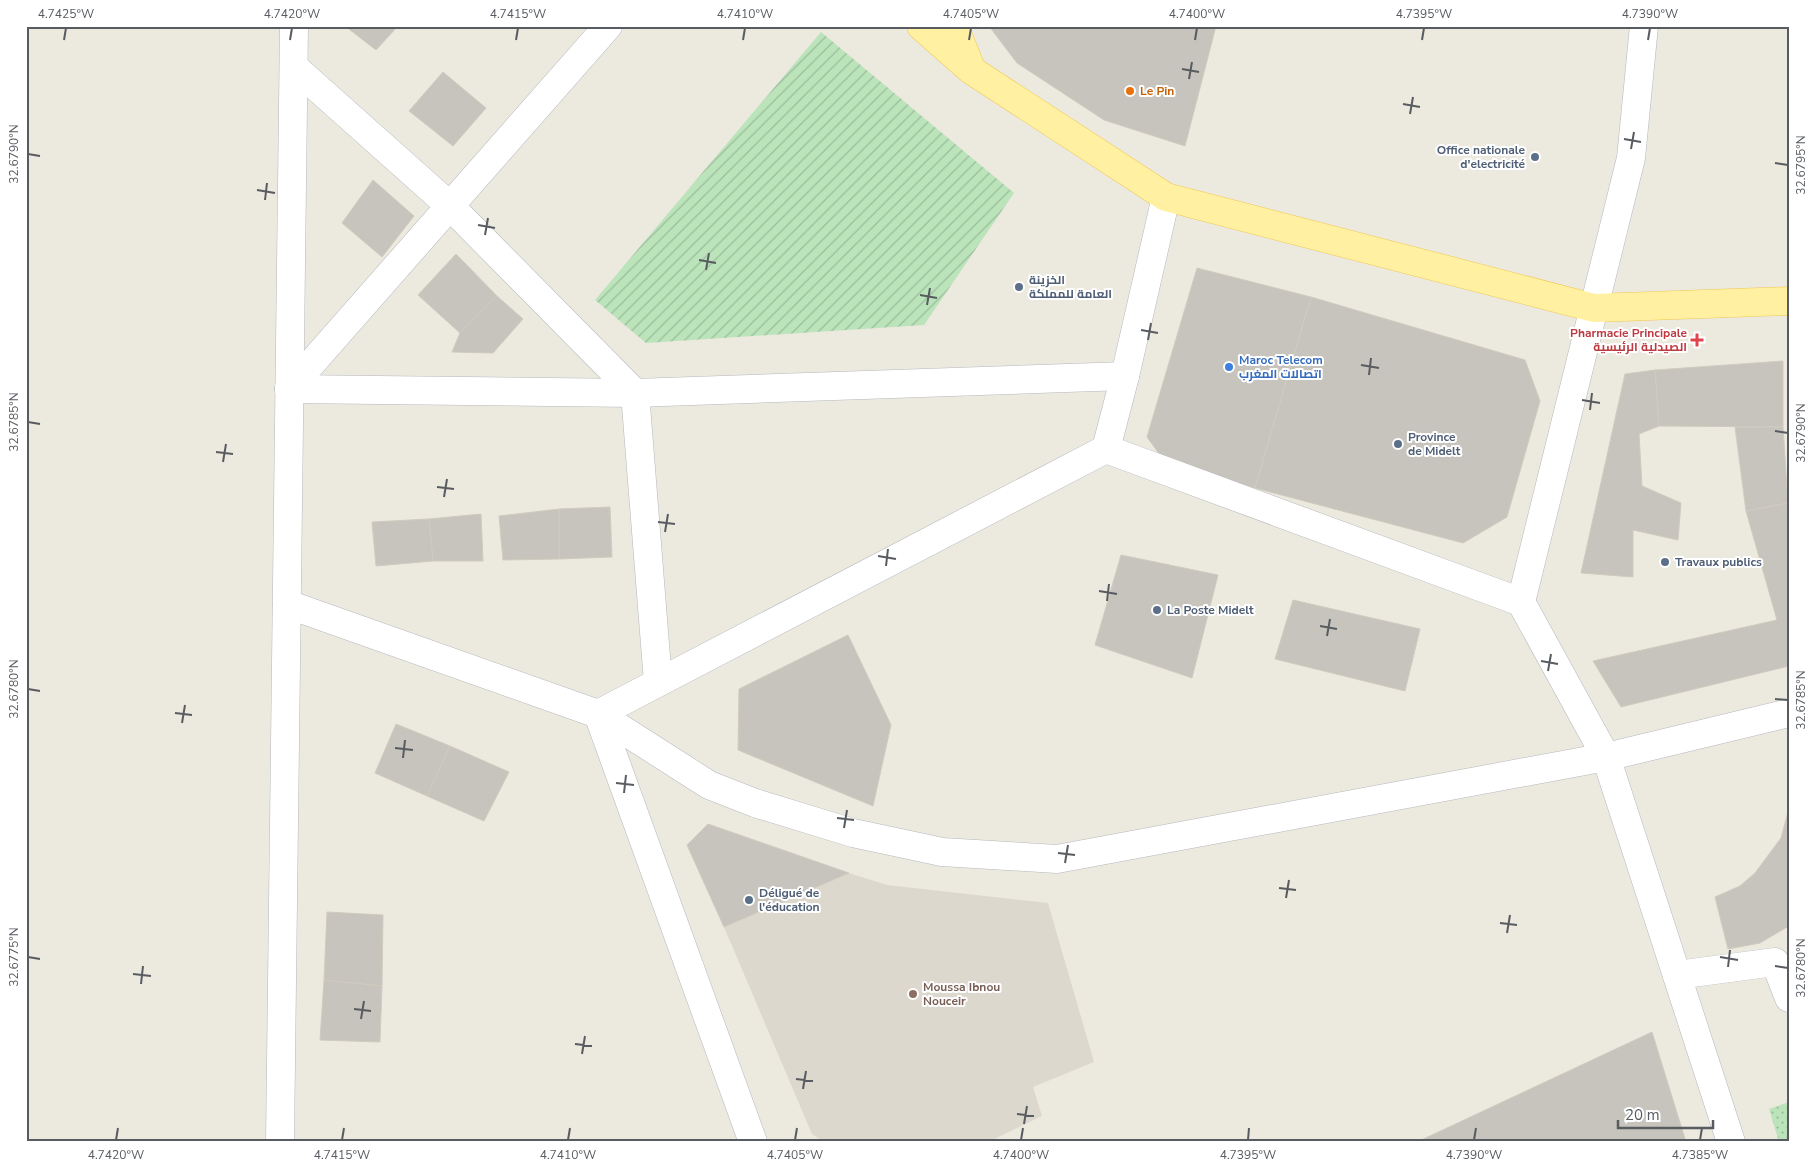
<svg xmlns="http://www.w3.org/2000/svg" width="1815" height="1168" font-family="'Nunito Sans',Cairo,sans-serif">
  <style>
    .education { fill: #dcd8ce }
    .grass { fill: url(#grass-dots) }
    .garden { fill: url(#garden-furrows) }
    .building { fill: #c6c4bd; stroke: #d0cbbe }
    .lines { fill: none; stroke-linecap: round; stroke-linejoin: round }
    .minor-casing { stroke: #b5b8bd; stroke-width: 29 }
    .major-casing { stroke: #f1c753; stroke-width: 29 }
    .minor { stroke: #fff; stroke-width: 28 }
    .major { stroke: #fff1a1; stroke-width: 28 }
    .ticks { fill: none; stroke: #585c61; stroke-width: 2 }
    .food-dot { fill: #e8710a; stroke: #fff; stroke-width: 2 }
    .service-dot { fill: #5c6f8a; stroke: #fff; stroke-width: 2 }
    .health-dot { fill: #e0444e; stroke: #fff; stroke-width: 2 }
    .shop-dot { fill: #3f7fe0; stroke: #fff; stroke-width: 2 }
    .education-dot { fill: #8d6e63; stroke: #fff; stroke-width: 2 }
    .labels { text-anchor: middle; stroke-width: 4; stroke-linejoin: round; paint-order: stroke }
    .food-label { font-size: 12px; font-weight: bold; fill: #c56008; stroke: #fff; text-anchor: start }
    .service-label { font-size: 12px; font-weight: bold; fill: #4e5e75; stroke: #fff; text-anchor: start }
    .health-label { font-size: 12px; font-weight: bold; fill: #be3a42; stroke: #fff; text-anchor: end }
    .shop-label { font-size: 12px; font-weight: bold; fill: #366cbe; stroke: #fff; text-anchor: start }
    .education-label { font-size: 12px; font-weight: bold; fill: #785e54; stroke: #fff; text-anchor: start }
    .neatline { fill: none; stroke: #585c61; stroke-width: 2 }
    .ticks-label { font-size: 12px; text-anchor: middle; fill: #585c61 }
  </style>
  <defs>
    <pattern id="grass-dots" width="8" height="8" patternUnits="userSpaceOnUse" patternTransform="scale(1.25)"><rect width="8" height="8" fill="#bbe4bb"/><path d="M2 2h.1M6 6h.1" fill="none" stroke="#9bbc9b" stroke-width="1.8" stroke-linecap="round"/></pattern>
    <pattern id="garden-furrows" width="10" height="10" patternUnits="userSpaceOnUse" patternTransform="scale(1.25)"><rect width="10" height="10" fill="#bbe4bb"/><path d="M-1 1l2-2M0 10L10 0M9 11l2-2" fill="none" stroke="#9bbc9b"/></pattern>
  </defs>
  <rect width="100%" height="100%" fill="#ece9df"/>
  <polygon class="education" points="849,873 887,885 1048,903 1094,1062 1033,1087 1042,1116 988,1142 824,1142 812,1134 724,927"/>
  <polygon class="grass" points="1789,1102 1789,1142 1779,1142 1769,1109"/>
  <polygon class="garden" points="821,32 1014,193 924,325 646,343 595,300"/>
  <g class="building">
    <polygon points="345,26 398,26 376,50"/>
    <polygon points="989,26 1216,26 1185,146 1104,120 1017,63"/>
    <polygon points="443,72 486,108 453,146 409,111"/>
    <polygon points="373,180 414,216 382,257 342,223"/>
    <polygon points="456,254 497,296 460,333 418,295"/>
    <polygon points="1197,268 1311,297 1255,488 1165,462 1147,437"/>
    <polygon points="497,296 523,319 493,353 452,352 460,333"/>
    <polygon points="1311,297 1525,360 1540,401 1507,517 1463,543 1255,488"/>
    <polygon points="1783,361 1783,427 1659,426 1655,370"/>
    <polygon points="1655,370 1659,426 1639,434 1642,486 1681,503 1678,540 1633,530 1633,577 1581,573 1625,374"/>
    <polygon points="1735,427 1783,427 1788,503 1746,511"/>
    <polygon points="1788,503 1789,666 1621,707 1593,661 1777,620 1746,511"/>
    <polygon points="610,507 612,557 559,559 559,509"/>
    <polygon points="559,509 559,559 503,560 499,516"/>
    <polygon points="481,514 483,561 433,561 429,519"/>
    <polygon points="429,519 433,561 376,566 372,522"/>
    <polygon points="1121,555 1218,575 1192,678 1095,645"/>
    <polygon points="1293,600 1420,629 1405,691 1275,659"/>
    <polygon points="848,635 891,725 873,806 738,750 739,689"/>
    <polygon points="396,724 450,746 427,796 375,773"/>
    <polygon points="450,746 509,772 484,821 427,796"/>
    <polygon points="1789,808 1789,926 1760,943 1728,949 1715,897 1740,886 1755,873 1781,838"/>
    <polygon points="708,824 849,873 724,927 687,845"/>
    <polygon points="327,912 383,915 382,986 324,980"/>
    <polygon points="324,980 382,986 380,1042 320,1040"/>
    <polygon points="1652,1032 1686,1142 1417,1142"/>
  </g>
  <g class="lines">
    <g class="minor-casing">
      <g id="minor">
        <polyline points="294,67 450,206 635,393 658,682"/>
        <polyline points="289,389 635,393 1125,376"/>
        <polyline points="289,389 608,26"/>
        <polyline points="1106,449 1125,376 1166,197"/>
        <polyline points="1521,602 1631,158 1644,26"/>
        <polyline points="287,604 598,714 709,785 755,803 853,833 942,852 1057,859 1606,757 1789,713"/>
        <polyline points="1677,975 1775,962 1789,998"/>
        <polyline points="280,1142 294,26"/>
        <polyline points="753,1142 598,714 1106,449 1521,602 1606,757 1731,1142"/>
      </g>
    </g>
    <g class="major-casing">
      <g id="major">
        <polyline points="921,26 971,70 1166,197 1594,308 1789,301"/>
        <polyline points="954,26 970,66"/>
      </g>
    </g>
    <use href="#minor" class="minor"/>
    <use href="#major" class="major"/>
  </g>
  <path class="ticks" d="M 64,40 L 66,28M 290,40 L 292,28M 516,40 L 518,28M 743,40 L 745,28M 969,40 L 971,28M 1195,40 L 1197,28M 1422,40 L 1424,28M 1648,40 L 1650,28M 1182,69 L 1199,72M 1189,79 L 1192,62M 1403,104 L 1420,107M 1410,114 L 1413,97M 1624,139 L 1641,142M 1631,149 L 1634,132M 28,154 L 40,156M 1775,163 L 1788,165M 257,190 L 275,193M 265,200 L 267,183M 478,225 L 495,228M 485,235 L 488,218M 699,260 L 716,263M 706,270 L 709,253M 920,295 L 937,298M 927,305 L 930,288M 1141,330 L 1158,333M 1148,340 L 1151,323M 1361,365 L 1379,368M 1369,375 L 1371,358M 1582,400 L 1600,403M 1590,410 L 1592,393M 28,422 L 40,424M 1775,431 L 1788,433M 216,452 L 233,454M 223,462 L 226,444M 437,487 L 454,489M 444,497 L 447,479M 658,522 L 675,524M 665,532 L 668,514M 878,556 L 896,559M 886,566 L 888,549M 1099,591 L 1117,594M 1107,601 L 1109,584M 1320,626 L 1337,629M 1327,636 L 1330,619M 1541,661 L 1558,664M 1548,671 L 1551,654M 28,689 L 40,691M 1775,699 L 1788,700M 175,713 L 192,715M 182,723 L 185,705M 395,748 L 413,750M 403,758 L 405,740M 616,783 L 634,785M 624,793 L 626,775M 837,818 L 854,820M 844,828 L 847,810M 1058,853 L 1075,855M 1065,863 L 1068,845M 1279,888 L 1296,890M 1286,898 L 1289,880M 1500,923 L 1517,925M 1507,933 L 1510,915M 28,957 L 40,959M 1720,957 L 1738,960M 1775,966 L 1788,968M 1728,967 L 1730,950M 133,974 L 151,976M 141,984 L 143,966M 354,1009 L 371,1011M 361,1019 L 364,1001M 575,1044 L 592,1046M 582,1054 L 585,1036M 796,1079 L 813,1081M 803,1089 L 806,1071M 1017,1114 L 1034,1116M 1024,1124 L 1027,1106M 116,1140 L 118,1128M 342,1140 L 344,1128M 568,1140 L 570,1128M 795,1140 L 797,1128M 1021,1140 L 1023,1128M 1248,1140 L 1249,1128M 1474,1140 L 1476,1128M 1700,1140 L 1702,1128"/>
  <circle class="food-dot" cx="1130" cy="91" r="5"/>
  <g class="service-dot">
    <circle cx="1535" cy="157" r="5"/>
    <circle cx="1019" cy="287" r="5"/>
    <circle cx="1398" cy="444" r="5"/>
    <circle cx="1665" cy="562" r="5"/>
    <circle cx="1157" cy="610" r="5"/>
    <circle cx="749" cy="900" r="5"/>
  </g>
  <path class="health-dot" d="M1694.5 332.5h5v5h5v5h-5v5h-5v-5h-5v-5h5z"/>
  <circle class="shop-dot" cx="1229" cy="367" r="5"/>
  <circle class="education-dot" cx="913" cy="994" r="5"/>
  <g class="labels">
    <g class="food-label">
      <text x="1140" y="95">Le Pin</text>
    </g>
    <g class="service-label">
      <text x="1525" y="154" text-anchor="end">Office nationale<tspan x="1525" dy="14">d'electricité</tspan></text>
      <text x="1029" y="284">الخزينة<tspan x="1029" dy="14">العامة للمملكة</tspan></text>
      <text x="1408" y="441">Province<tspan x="1408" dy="14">de Midelt</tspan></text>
      <text x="1675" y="566">Travaux publics</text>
      <text x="1167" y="614">La Poste Midelt</text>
      <text x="759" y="897">Déligué de<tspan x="759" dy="14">l'éducation</tspan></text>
    </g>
    <g class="health-label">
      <text x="1687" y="337">Pharmacie Principale<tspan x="1687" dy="14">الصيدلية الرئيسية</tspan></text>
    </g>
    <g class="shop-label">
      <text x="1239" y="364">Maroc Telecom<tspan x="1239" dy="14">اتصالات المغرب</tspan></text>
    </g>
    <g class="education-label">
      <text x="923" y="991">Moussa Ibnou<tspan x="923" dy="14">Nouceir</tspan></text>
    </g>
  </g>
  <rect width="1815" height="1168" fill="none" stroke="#ffffff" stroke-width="55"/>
  <path d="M1618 1120v8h95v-8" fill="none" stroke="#585c61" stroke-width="2.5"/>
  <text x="1625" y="1120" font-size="15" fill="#585c61" stroke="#ffffff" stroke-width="4" paint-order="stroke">20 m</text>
  <rect x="28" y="28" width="1760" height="1112" class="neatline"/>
  <g class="ticks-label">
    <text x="66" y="18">4.7425°W</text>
    <text x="292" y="18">4.7420°W</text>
    <text x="518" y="18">4.7415°W</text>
    <text x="745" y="18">4.7410°W</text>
    <text x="971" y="18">4.7405°W</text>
    <text x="1197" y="18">4.7400°W</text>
    <text x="1424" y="18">4.7395°W</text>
    <text x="1650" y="18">4.7390°W</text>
    <text transform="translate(14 154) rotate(-90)" y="4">32.6790°N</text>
    <text transform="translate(1801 165) rotate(-90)" y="4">32.6795°N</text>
    <text transform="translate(14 422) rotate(-90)" y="4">32.6785°N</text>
    <text transform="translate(1801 433) rotate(-90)" y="4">32.6790°N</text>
    <text transform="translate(14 689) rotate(-90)" y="4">32.6780°N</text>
    <text transform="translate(1801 700) rotate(-90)" y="4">32.6785°N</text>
    <text transform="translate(14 957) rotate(-90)" y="4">32.6775°N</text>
    <text transform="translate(1801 968) rotate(-90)" y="4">32.6780°N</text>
    <text x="116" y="1159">4.7420°W</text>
    <text x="342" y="1159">4.7415°W</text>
    <text x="568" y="1159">4.7410°W</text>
    <text x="795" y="1159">4.7405°W</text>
    <text x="1021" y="1159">4.7400°W</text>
    <text x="1248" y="1159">4.7395°W</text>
    <text x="1474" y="1159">4.7390°W</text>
    <text x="1700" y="1159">4.7385°W</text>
  </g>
</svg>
